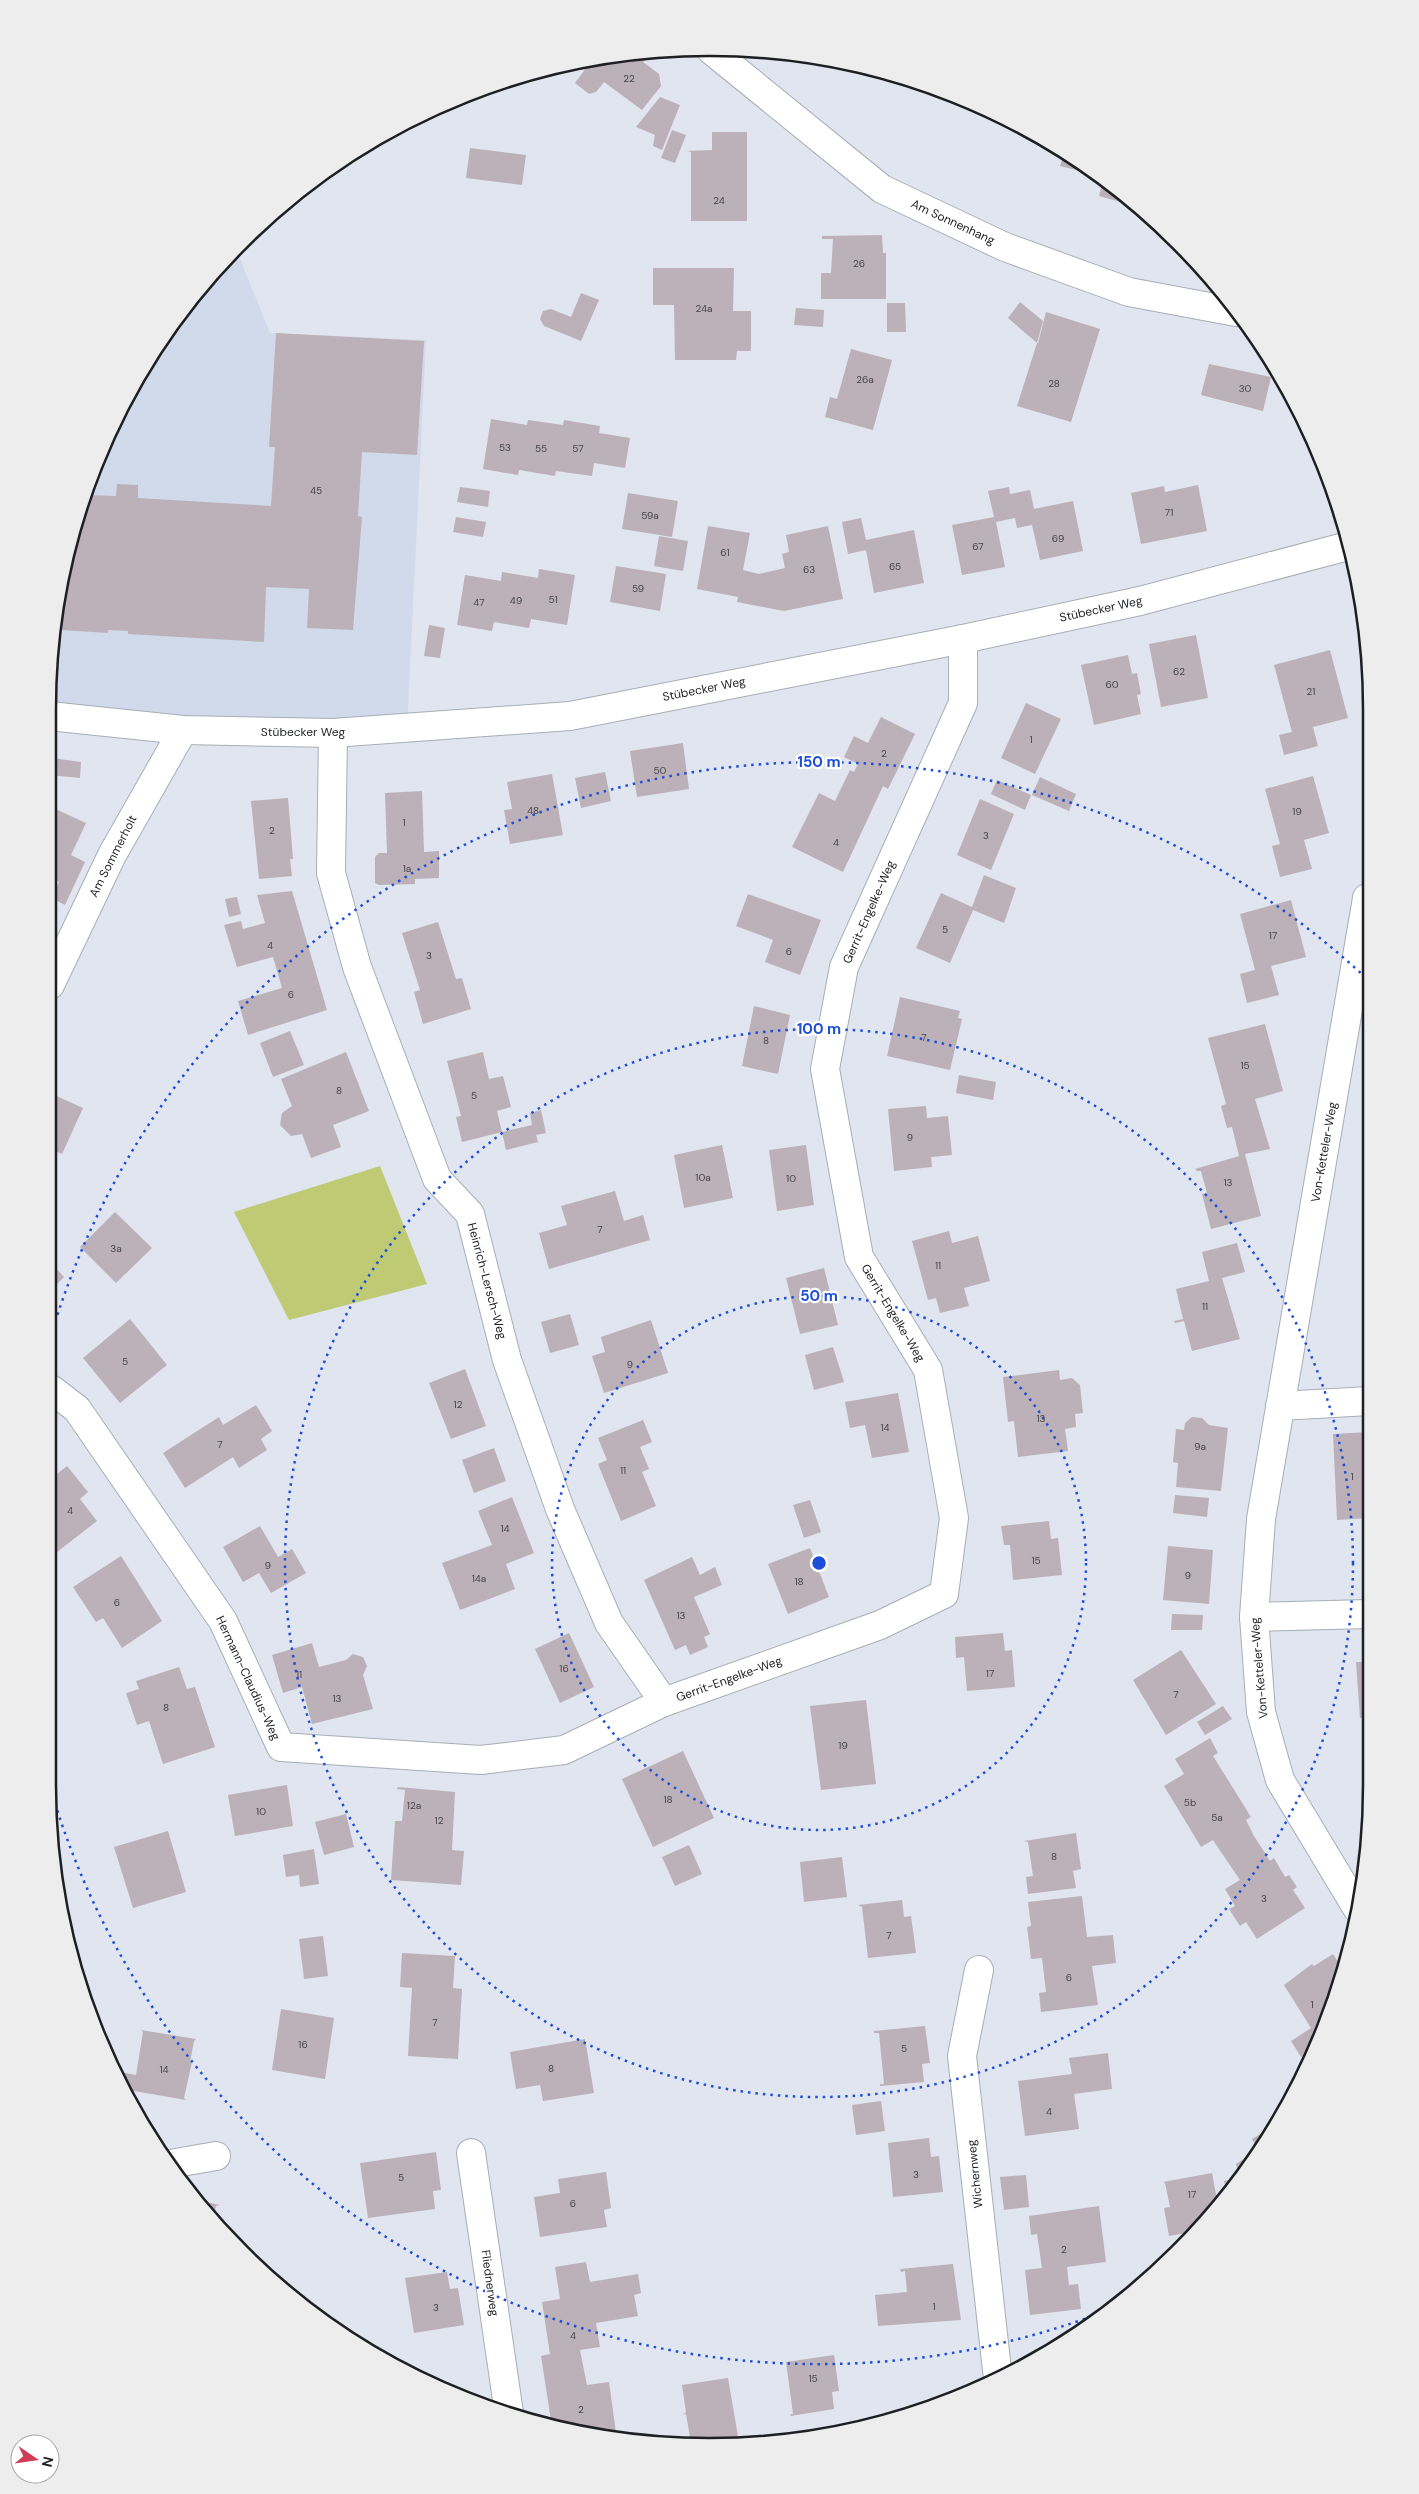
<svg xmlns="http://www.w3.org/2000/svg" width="1419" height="2494" font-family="'DM Sans',sans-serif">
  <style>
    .built { fill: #d1daea }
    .green { fill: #beca74 }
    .building { fill: #bcb1b8 }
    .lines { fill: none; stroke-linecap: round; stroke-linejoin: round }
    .street-casing { stroke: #a8adb6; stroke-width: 30 }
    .street { stroke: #fff; stroke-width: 28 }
    .ring { fill: none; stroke: #1d4ed8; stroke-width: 2.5; stroke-dasharray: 2.5 5 }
    .labels { text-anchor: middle; stroke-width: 4.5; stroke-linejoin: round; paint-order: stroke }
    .number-label { font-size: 10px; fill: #454448 }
    .street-label { font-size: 12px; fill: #1d1f22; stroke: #fff }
    .rim { fill: none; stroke: #1d1f22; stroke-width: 2.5 }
    .centre { fill: #1d4ed8; stroke: #fff; stroke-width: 2.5 }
    .ring-label { font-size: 15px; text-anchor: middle; font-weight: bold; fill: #1d4ed8; stroke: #fff; stroke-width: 4.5; stroke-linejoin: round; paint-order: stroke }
  </style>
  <rect width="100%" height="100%" fill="#e0e5ef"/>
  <polygon class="built" points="228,258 240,259 270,333 426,340 407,729 49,716 49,666 70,538 136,378 212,273"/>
  <polygon class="green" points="380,1166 427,1284 289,1320 234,1212"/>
  <g class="building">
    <polygon points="642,53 647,57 643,62 659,74 661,86 642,110 604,82 596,92 589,94 575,83 586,68 583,66 586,62"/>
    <polygon points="660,97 680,105 662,150 653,146 655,135 636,127"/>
    <polygon points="672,130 686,135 675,163 661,158"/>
    <polygon points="712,132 747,132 747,221 691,221 691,152 687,151 712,150"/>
    <polygon points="470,148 526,155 522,185 466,178"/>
    <polygon points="1064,154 1080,167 1088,173 1060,166"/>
    <polygon points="1102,184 1128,204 1099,196"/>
    <polygon points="882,235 883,253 886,253 886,299 821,299 821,273 831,273 833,239 822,239 822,236"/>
    <polygon points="653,268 734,268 733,311 751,311 751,351 737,351 736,360 675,360 674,305 653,305"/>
    <polygon points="581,293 599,300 581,341 544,326 540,319 543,311 551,309 571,317"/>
    <polygon points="1020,302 1043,321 1037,343 1008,318"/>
    <polygon points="887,303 905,303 906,332 887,332"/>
    <polygon points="796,308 824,310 823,327 794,325"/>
    <polygon points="1046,312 1100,329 1071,422 1017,406 1037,343 1038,343"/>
    <polygon points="276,333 424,341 417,455 362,452 358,516 362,517 353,630 307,628 309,589 266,587 264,642 128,634 128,631 108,630 108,633 61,630 65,571 70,538 88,495 116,496 117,484 138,485 138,498 271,506 275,447 269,447"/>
    <polygon points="851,349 892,360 873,430 825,417 830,397 837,399"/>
    <polygon points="1209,364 1271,377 1263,411 1201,395"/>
    <polygon points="491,419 527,425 528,420 563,425 564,420 600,426 599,433 630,438 625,468 594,463 592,476 556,471 555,476 519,470 518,475 483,469"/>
    <polygon points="1198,485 1207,531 1141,544 1131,493 1164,486 1165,492"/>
    <polygon points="460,487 490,491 488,507 457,502"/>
    <polygon points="1009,487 1010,494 1030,490 1034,509 1073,501 1083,551 1040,560 1032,525 1017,528 1015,518 996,522 1005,567 962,575 952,525 994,517 988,491"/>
    <polygon points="628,493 678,501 672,537 622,529"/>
    <polygon points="456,517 486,522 483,537 453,532"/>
    <polygon points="861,518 866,540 914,530 924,583 874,593 866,550 848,554 842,522"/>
    <polygon points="708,526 750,533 743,570 759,574 785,568 782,554 789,552 786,535 828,526 843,599 784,611 737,602 738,597 697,589"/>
    <polygon points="659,536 688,541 683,571 654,566"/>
    <polygon points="616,566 666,574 660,611 610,602"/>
    <polygon points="539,569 575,575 567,625 531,619 529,628 494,622 492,631 457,625 465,575 501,581 502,572 538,578"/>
    <polygon points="429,625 445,628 440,658 424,656"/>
    <polygon points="1196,635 1208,698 1161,707 1149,644"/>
    <polygon points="1330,650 1348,718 1313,727 1318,746 1284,755 1279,735 1292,732 1274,665"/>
    <polygon points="1128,655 1132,674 1137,673 1141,694 1137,695 1141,714 1094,725 1081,665"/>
    <polygon points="1026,703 1061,719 1035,774 1001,758"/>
    <polygon points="881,717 915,734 888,789 883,786 843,872 792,847 819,793 835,801 850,770 854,772 858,764 844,757 854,736 868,743"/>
    <polygon points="683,743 689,789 637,797 630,751"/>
    <polygon points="52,758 81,762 80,778 49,775"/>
    <polygon points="605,772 611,801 581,808 575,778"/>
    <polygon points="552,774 563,835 510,844 504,810 512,809 507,782"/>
    <polygon points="1313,776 1329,833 1304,840 1312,869 1280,877 1272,846 1280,844 1265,789"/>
    <polygon points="1040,777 1076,794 1069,811 1032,795"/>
    <polygon points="997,780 1031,795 1025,810 991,794"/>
    <polygon points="422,791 424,852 439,851 439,878 415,879 415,884 379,885 375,883 375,857 379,853 387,853 385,793"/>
    <polygon points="288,798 293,859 290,859 292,876 259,879 251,801"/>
    <polygon points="980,799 1014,814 991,870 957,855"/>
    <polygon points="49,806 86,823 71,855 85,862 65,905 51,898 59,882 50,877"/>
    <polygon points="984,875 1016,888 1004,923 973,910 950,963 916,948 941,893 972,907"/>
    <polygon points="292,891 327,1010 248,1035 238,1001 282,988 273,957 237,967 224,925 241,921 243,929 265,923 257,895"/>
    <polygon points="748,894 821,920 800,975 765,962 773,940 736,926"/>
    <polygon points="237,897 241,914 229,917 225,899"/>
    <polygon points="1291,900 1306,957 1271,966 1279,995 1247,1003 1240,974 1255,970 1240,914"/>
    <polygon points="438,922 456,979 462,978 471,1009 423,1024 414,992 420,990 402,933"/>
    <polygon points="900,997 960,1011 958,1018 962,1019 950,1070 887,1056"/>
    <polygon points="754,1006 790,1015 778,1074 742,1066"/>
    <polygon points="1265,1024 1283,1091 1255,1099 1270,1149 1245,1154 1261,1216 1211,1229 1202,1194 1207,1193 1201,1171 1197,1171 1195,1169 1239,1156 1232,1127 1227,1128 1221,1106 1226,1104 1208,1038"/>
    <polygon points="290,1031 304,1065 273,1077 260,1043"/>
    <polygon points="346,1052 369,1111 333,1125 341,1147 311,1158 302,1134 291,1136 280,1125 282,1113 292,1106 281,1079"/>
    <polygon points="483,1052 489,1079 503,1076 511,1107 497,1111 502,1132 462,1142 456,1117 461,1116 447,1061"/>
    <polygon points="959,1075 996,1082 993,1100 956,1093"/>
    <polygon points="50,1093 83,1108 62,1154 51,1149"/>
    <polygon points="926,1106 927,1118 948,1116 952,1155 931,1157 932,1167 894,1171 888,1109"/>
    <polygon points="541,1110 546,1133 536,1135 538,1142 506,1150 502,1132 532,1125 530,1113"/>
    <polygon points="722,1145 733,1198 684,1208 674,1155"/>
    <polygon points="806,1145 814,1205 777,1211 769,1150"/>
    <polygon points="615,1191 624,1221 643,1215 650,1240 549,1269 539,1233 567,1225 561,1206"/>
    <polygon points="115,1212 152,1248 116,1283 80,1247"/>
    <polygon points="949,1231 952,1243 978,1236 990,1281 964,1288 969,1306 940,1313 936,1298 928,1300 912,1241"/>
    <polygon points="1237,1243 1245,1272 1222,1278 1240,1339 1192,1351 1184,1321 1175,1323 1174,1321 1183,1319 1176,1289 1209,1281 1202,1252"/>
    <polygon points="51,1263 64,1277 51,1290"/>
    <polygon points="824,1268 838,1325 800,1334 786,1278"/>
    <polygon points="570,1314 579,1345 550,1353 541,1322"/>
    <polygon points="130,1319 167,1365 120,1403 83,1358"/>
    <polygon points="651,1320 668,1373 604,1393 592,1356 605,1352 601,1337"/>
    <polygon points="833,1347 844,1382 814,1390 805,1355"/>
    <polygon points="465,1369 486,1426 451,1439 429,1383"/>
    <polygon points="1059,1370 1060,1380 1072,1378 1080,1385 1083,1413 1075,1414 1076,1427 1065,1429 1068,1451 1018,1457 1014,1421 1008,1422 1003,1377"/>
    <polygon points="898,1393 909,1452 872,1458 865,1425 850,1428 845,1402"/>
    <polygon points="256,1405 272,1431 261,1439 267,1450 239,1468 233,1457 185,1488 163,1453 219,1417 223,1425"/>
    <polygon points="1192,1417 1202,1418 1209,1425 1228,1428 1221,1491 1176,1487 1178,1463 1173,1462 1176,1429 1184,1430 1185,1423"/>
    <polygon points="643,1420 652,1442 640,1447 649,1469 642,1472 656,1506 621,1521 598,1464 607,1460 598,1438"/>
    <polygon points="1369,1432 1369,1518 1337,1520 1333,1434"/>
    <polygon points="494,1448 506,1481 474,1493 462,1460"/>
    <polygon points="67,1466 88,1492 80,1499 97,1521 52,1556 52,1478"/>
    <polygon points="1175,1495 1209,1498 1207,1517 1173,1513"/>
    <polygon points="512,1497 534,1553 506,1564 515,1589 460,1610 442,1563 492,1545 478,1511"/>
    <polygon points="810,1500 821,1532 804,1538 793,1505"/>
    <polygon points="1049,1521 1051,1539 1058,1538 1062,1575 1013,1580 1010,1545 1004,1545 1001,1526"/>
    <polygon points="260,1526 278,1557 292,1549 306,1573 271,1593 259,1573 243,1582 223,1547"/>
    <polygon points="1168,1546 1213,1550 1209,1604 1163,1600"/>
    <polygon points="810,1548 829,1597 788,1614 768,1564"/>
    <polygon points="121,1556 162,1621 122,1648 103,1618 96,1622 73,1587"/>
    <polygon points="692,1557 700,1575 715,1567 722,1585 694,1597 710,1634 704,1637 708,1647 690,1655 686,1645 675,1650 644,1580"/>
    <polygon points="1172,1614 1203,1615 1202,1630 1171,1630"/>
    <polygon points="569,1633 594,1687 560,1703 535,1649"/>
    <polygon points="1003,1633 1005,1651 1012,1650 1015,1687 967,1691 964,1657 956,1658 955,1637"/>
    <polygon points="312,1643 319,1667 346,1660 353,1654 363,1657 367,1666 363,1675 373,1709 312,1724 302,1687 283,1693 272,1655"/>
    <polygon points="1181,1650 1216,1704 1166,1735 1133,1680"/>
    <polygon points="1356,1662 1370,1662 1370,1717 1360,1718"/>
    <polygon points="179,1667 187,1689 195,1687 215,1747 163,1764 149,1721 137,1725 126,1693 139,1689 136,1681"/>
    <polygon points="866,1700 876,1784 821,1790 810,1706"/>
    <polygon points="1223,1706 1232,1719 1205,1735 1197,1722"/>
    <polygon points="1210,1738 1218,1753 1213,1756 1251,1817 1246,1820 1254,1836 1270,1861 1274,1858 1285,1877 1289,1875 1297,1887 1293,1890 1305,1908 1257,1939 1246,1922 1240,1926 1229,1909 1235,1906 1225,1889 1240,1880 1213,1840 1201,1847 1164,1786 1184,1774 1175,1759"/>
    <polygon points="683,1751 714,1818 653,1847 622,1779"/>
    <polygon points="287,1785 293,1826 235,1836 228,1795"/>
    <polygon points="398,1787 455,1792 452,1850 464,1851 461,1885 391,1880 395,1821 402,1821 405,1790 397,1789"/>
    <polygon points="346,1814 354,1847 324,1855 315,1822"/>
    <polygon points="168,1831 186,1892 133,1908 114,1847"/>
    <polygon points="1076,1833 1081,1869 1073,1871 1076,1888 1028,1894 1026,1877 1033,1876 1028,1842 1024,1841"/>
    <polygon points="689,1845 702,1874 675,1886 662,1857"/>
    <polygon points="314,1849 319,1884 300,1887 299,1875 286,1877 283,1855"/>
    <polygon points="842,1857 847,1897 804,1902 800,1862"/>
    <polygon points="1082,1896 1087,1937 1113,1935 1116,1963 1092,1966 1098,2005 1041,2012 1039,1993 1046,1992 1042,1958 1031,1959 1027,1927 1031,1926 1028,1902"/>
    <polygon points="902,1900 904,1917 911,1916 916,1953 868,1958 862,1907 858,1905"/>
    <polygon points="323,1936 328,1976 304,1979 299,1939"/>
    <polygon points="402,1953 455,1956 453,1988 462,1989 458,2059 408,2056 412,1988 400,1987"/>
    <polygon points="1333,1954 1343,1970 1321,2023 1318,2025 1320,2027 1309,2052 1301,2057 1291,2041 1311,2028 1284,1985 1312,1964 1314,1966"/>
    <polygon points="281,2009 334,2018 325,2079 272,2070"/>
    <polygon points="925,2026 930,2063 922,2064 924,2082 880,2086 880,2084 884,2084 879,2033 874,2033 874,2031"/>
    <polygon points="141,2030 196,2039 194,2041 190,2062 192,2062 184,2098 186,2100 134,2091 132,2104 118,2081 120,2072 136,2075 143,2032"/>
    <polygon points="585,2039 594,2093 543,2101 540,2085 516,2089 510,2052"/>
    <polygon points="1108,2053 1112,2089 1074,2094 1079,2129 1025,2136 1018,2081 1072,2074 1069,2058"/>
    <polygon points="881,2101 885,2131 856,2135 852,2105"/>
    <polygon points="1277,2124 1258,2150 1252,2139"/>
    <polygon points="929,2138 931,2157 939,2156 943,2192 893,2197 888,2143"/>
    <polygon points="1258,2150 1239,2177 1236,2164"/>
    <polygon points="436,2152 441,2190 433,2191 435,2209 368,2218 360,2163"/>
    <polygon points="606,2172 611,2208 604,2210 607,2227 540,2237 534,2197 560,2193 558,2179"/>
    <polygon points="1212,2173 1218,2205 1198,2231 1169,2236 1164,2208 1170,2207 1165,2183 1163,2182"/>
    <polygon points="1026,2175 1029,2207 1004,2210 1000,2177"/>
    <polygon points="1238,2178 1227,2194 1224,2181"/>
    <polygon points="196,2200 220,2205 216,2206 213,2221"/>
    <polygon points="1099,2206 1106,2262 1067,2267 1069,2285 1078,2284 1081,2309 1030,2315 1025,2270 1042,2268 1037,2234 1031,2235 1029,2216"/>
    <polygon points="586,2262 590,2282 638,2274 641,2293 634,2295 638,2316 596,2323 600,2347 580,2350 587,2385 609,2382 617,2440 552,2427 541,2356 550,2354 542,2302 560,2299 555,2267"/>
    <polygon points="953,2264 961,2320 878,2326 875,2295 907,2292 905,2271 901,2272 900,2269"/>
    <polygon points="447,2272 450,2289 458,2288 464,2325 414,2333 405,2278"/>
    <polygon points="834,2355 839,2391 832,2392 834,2409 791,2416 790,2414 793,2414 786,2362"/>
    <polygon points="728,2378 739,2442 746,2441 747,2445 691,2443 686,2414 683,2415 686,2412 682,2385"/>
  </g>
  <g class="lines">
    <g class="street-casing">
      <g id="street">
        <polyline points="711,50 882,189 1005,247 1129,292 1236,312"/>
        <polyline points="49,716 183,730 333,733 570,716 963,639 1140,601 1348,546"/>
        <polyline points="333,733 331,873 357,967 437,1179 470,1214 507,1360 560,1509 609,1623 664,1702"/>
        <polyline points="50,985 112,855 183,730"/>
        <polyline points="51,1389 77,1409 223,1621 281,1747 481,1760 564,1750 664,1702 880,1625 944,1594 954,1518 928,1370 859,1257 825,1069 844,967 963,703 963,639"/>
        <polyline points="1280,1406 1369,1401"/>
        <polyline points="1254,1617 1369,1614"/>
        <polyline points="1357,1908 1280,1780 1261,1712 1254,1617 1261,1519 1367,898"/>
        <polyline points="979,1970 962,2056 998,2379"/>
        <polyline points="471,2153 509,2413"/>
        <polyline points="170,2164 216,2156"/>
      </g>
    </g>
    <use href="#street" class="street"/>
  </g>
  <g class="ring">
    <circle cx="819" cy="1563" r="267"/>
    <circle cx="819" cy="1563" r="534"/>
    <path d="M1106 2311A801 801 0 0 1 53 1797M53 1329A801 801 0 0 1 1365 977"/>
  </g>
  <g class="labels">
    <g class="number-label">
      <text x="629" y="82">22</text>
      <text x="719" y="204">24</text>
      <text x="859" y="267">26</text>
      <text x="704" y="312">24a</text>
      <text x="865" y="383">26a</text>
      <text x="1054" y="387">28</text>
      <text x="1245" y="392">30</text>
      <text x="505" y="451">53</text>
      <text x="541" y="452">55</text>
      <text x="578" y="452">57</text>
      <text x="316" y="494">45</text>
      <text x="1169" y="516">71</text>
      <text x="650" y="519">59a</text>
      <text x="1058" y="542">69</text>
      <text x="978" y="550">67</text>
      <text x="725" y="556">61</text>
      <text x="895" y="570">65</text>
      <text x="809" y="573">63</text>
      <text x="638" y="592">59</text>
      <text x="553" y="603">51</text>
      <text x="516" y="604">49</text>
      <text x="479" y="606">47</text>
      <text x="1179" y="675">62</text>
      <text x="1112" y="688">60</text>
      <text x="1311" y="695">21</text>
      <text x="1031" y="743">1</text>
      <text x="884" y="757">2</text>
      <text x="660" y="774">50</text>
      <text x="533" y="814">48</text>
      <text x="1297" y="815">19</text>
      <text x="404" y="826">1</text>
      <text x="272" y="834">2</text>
      <text x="986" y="839">3</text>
      <text x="836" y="846">4</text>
      <text x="407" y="872">1a</text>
      <text x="945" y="933">5</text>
      <text x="1273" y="939">17</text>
      <text x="270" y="949">4</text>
      <text x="789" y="955">6</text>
      <text x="429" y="959">3</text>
      <text x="291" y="998">6</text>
      <text x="924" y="1041">7</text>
      <text x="766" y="1044">8</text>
      <text x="1245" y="1069">15</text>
      <text x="339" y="1094">8</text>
      <text x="474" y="1099">5</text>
      <text x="910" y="1141">9</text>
      <text x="703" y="1181">10a</text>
      <text x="791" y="1182">10</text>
      <text x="1228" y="1186">13</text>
      <text x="600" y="1233">7</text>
      <text x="116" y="1252">3a</text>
      <text x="938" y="1269">11</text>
      <text x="1205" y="1310">11</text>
      <text x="125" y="1365">5</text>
      <text x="630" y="1368">9</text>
      <text x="458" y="1408">12</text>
      <text x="1041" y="1422">13</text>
      <text x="885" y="1431">14</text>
      <text x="220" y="1448">7</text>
      <text x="1200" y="1450">9a</text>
      <text x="623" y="1474">11</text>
      <text x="1352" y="1480">1</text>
      <text x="70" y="1514">4</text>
      <text x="505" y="1532">14</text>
      <text x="1036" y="1564">15</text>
      <text x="268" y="1569">9</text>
      <text x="1188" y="1579">9</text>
      <text x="479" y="1582">14a</text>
      <text x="799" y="1585">18</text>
      <text x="117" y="1606">6</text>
      <text x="681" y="1619">13</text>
      <text x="564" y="1672">16</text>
      <text x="990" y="1677">17</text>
      <text x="299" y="1678">11</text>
      <text x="1176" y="1698">7</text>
      <text x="337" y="1702">13</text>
      <text x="166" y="1711">8</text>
      <text x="843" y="1749">19</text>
      <text x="668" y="1803">18</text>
      <text x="1190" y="1806">5b</text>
      <text x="414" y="1809">12a</text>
      <text x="261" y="1815">10</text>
      <text x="1217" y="1821">5a</text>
      <text x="439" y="1824">12</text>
      <text x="1054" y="1860">8</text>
      <text x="1264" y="1902">3</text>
      <text x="889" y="1939">7</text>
      <text x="1069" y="1981">6</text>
      <text x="1312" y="2008">1</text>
      <text x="435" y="2026">7</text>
      <text x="303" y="2048">16</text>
      <text x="904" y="2052">5</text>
      <text x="551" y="2072">8</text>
      <text x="164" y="2073">14</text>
      <text x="1049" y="2115">4</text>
      <text x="916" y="2178">3</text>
      <text x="401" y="2181">5</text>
      <text x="1192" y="2198">17</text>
      <text x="573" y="2207">6</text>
      <text x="1064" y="2253">2</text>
      <text x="934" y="2310">1</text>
      <text x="436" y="2311">3</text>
      <text x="573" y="2339">4</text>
      <text x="813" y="2382">15</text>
      <text x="581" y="2413">2</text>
    </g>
    <g class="street-label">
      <text transform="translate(953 222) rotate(25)" y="4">Am Sonnenhang</text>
      <text transform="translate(1101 609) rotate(-12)" y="4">Stübecker Weg</text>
      <text transform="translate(704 689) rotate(-11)" y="4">Stübecker Weg</text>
      <text x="303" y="736">Stübecker Weg</text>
      <text transform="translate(113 856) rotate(-63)" y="4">Am Sommerholt</text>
      <text transform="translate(869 912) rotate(-66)" y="4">Gerrit-Engelke-Weg</text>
      <text transform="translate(1324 1152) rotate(-80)" y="4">Von-Ketteler-Weg</text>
      <text transform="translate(487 1281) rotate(75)" y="4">Heinrich-Lersch-Weg</text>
      <text transform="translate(893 1313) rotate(59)" y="4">Gerrit-Engelke-Weg</text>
      <text transform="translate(1259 1668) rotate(-95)" y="4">Von-Ketteler-Weg</text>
      <text transform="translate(248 1678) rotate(65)" y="4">Hermann-Claudius-Weg</text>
      <text transform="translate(729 1679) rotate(-20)" y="4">Gerrit-Engelke-Weg</text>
      <text transform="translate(975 2174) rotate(-96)" y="4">Wichernweg</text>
      <text transform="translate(490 2283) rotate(82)" y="4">Fliednerweg</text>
    </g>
  </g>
  <path d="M0 0H1419V2494H0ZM709 56H710A653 653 0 0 1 1363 709V1785A653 653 0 0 1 710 2438H709A653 653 0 0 1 56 1785V709A653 653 0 0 1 709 56Z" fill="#ededed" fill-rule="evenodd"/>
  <path class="rim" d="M709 56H710A653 653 0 0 1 1363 709V1785A653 653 0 0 1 710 2438H709A653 653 0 0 1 56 1785V709A653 653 0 0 1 709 56Z"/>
  <circle cx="819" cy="1563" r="8" class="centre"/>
  <g class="ring-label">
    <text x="819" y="767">150 m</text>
    <text x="819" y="1034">100 m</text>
    <text x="819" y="1301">50 m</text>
  </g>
  <g transform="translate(35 2459) rotate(103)"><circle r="24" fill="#ffffff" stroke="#a5a5a7"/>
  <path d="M0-4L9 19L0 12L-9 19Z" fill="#ce3d53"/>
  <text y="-8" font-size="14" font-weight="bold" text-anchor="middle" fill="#1d1f22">N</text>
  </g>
</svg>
